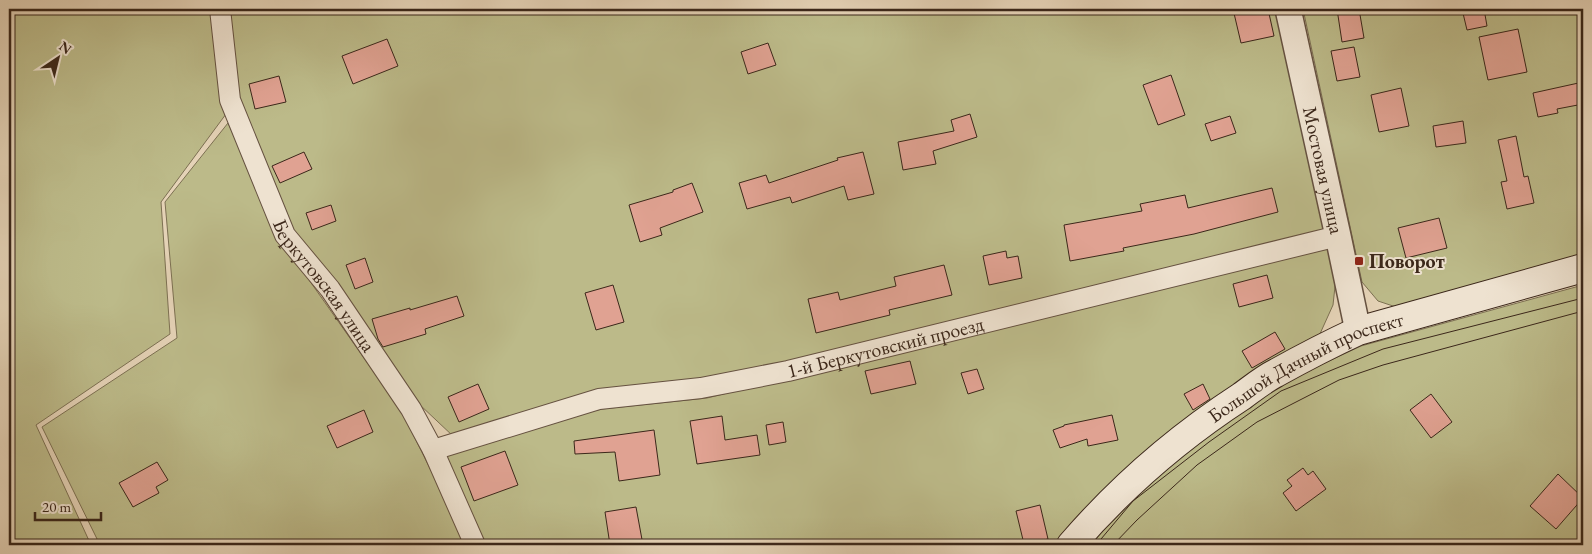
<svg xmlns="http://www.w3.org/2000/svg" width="1592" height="554" font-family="'EB Garamond',serif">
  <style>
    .green { fill: #bcba89; stroke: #7c7052 }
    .building { fill: #e0a292; stroke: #3b271a }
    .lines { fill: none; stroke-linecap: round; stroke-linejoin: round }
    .minor-casing { stroke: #665241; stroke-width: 22 }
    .tertiary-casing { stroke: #665241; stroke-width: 28 }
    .secondary-casing { stroke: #3b271a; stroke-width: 30 }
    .minor { stroke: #eee2d0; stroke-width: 20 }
    .tertiary { stroke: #eee2d0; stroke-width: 25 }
    .secondary { stroke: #eee2d0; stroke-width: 28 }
    .tram { stroke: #3b271a; stroke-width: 1 }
    .poi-dot { fill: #8f2418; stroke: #eee2d0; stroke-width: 2 }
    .labels { text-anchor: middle; stroke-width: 4; stroke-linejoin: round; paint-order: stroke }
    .street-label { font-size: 20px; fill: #3b271a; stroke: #eee2d0 }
    .poi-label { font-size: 20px; font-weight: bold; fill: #3b271a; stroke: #eee2d0; text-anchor: start }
  </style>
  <rect width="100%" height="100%" fill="#e5d3b7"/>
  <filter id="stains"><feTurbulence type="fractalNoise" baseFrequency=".004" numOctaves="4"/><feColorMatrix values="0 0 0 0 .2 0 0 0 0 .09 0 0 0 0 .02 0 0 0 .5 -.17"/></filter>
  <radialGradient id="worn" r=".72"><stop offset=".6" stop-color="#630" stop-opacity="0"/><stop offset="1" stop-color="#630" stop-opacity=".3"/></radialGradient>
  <g class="green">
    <polygon points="9,9 211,9 226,114 161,202 170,334 36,425 91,545 9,545"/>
    <polygon points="225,9 1277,9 1327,231 798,361 454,437 419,404 290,232 237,102"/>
    <polygon points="1303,9 1583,9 1583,261 1399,308 1378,301 1362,282"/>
    <polygon points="228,123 283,243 402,412 468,545 100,545 42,427 177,338 165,202"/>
    <polygon points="1328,244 1336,277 1333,305 1319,336 1059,545 484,545 446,455 511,430 602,409 707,398 1051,314"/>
    <polygon points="1583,285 1583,545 1082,545 1146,481 1282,383 1361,346"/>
  </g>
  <g class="building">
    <polygon points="1233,9 1268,9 1274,36 1241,43"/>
    <polygon points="1337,9 1359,9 1364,38 1342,42"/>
    <polygon points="1462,9 1484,9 1487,26 1467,30"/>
    <polygon points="1518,29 1527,72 1488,80 1479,37"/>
    <polygon points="387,39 398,66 353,84 342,56"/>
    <polygon points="768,43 776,65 748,74 741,52"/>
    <polygon points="1354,47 1360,77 1337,81 1331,51"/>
    <polygon points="1171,75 1185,115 1158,125 1143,85"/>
    <polygon points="279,76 286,102 255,109 249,84"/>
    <polygon points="1583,82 1583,104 1557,109 1558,113 1538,117 1533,93"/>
    <polygon points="1401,88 1409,126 1379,132 1371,95"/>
    <polygon points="970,114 977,137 933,151 936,164 903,170 898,142 954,131 951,120"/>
    <polygon points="1230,116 1236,133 1211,141 1205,124"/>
    <polygon points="1463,121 1466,143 1436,147 1433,126"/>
    <polygon points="1516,136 1524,177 1528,176 1534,203 1507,209 1501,182 1507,181 1498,140"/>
    <polygon points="304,152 312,169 280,183 272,166"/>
    <polygon points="863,152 874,194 848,200 844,186 792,203 790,197 747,209 739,183 766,175 769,183 838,160 837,158"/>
    <polygon points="692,183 703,212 660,228 662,235 640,242 629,205 673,192 673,190"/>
    <polygon points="1272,188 1278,212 1194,234 1123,248 1124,251 1070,261 1064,225 1142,211 1140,204 1185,195 1188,208"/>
    <polygon points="331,205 336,221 312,230 306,213"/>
    <polygon points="1439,218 1447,248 1406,258 1398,228"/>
    <polygon points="1006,251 1007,258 1018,256 1022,278 989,285 983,256"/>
    <polygon points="365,258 373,282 355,289 346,265"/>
    <polygon points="944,265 952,295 889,310 890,315 816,333 808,299 838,292 840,300 896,286 894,277"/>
    <polygon points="1267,275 1273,298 1239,307 1233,284"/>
    <polygon points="613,285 624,322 596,330 585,293"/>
    <polygon points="457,296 464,316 425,329 426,334 383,347 378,339 372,319 410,308 410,310"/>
    <polygon points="1275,332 1285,349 1252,368 1242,351"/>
    <polygon points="910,361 916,384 871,394 865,371"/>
    <polygon points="977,369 984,389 968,394 961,373"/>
    <polygon points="478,384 489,409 459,422 448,397"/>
    <polygon points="1203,384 1210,399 1193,410 1184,394"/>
    <polygon points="1431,394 1452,422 1431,438 1410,410"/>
    <polygon points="364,410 373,432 337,448 327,426"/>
    <polygon points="1112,415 1118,440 1088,446 1087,439 1060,448 1053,430 1064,426 1064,425"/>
    <polygon points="722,416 725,440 757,435 760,455 697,464 690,421"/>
    <polygon points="783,422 786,442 769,445 766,425"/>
    <polygon points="654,430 660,475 619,481 615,452 575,454 574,441"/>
    <polygon points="505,451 518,485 474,501 461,467"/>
    <polygon points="157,462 168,480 156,487 159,493 133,507 119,483"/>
    <polygon points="1303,468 1308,475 1313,471 1326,489 1296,511 1283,493 1292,486 1287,480"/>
    <polygon points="1558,474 1583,498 1556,529 1530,506"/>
    <polygon points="1040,505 1048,539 1024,544 1016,511"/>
    <polygon points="636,507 643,545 610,545 605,512"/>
  </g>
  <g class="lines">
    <g class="minor-casing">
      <g id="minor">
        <path id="s1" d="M 220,9 L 230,100 L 285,235 L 330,289 L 411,409 L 433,450 L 475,545"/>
        <path id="s2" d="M 433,450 L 599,399 L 701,388 L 788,371 L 1338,236"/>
      </g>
    </g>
    <g class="tertiary-casing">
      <g id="tertiary">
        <path id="s3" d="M 1288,9 L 1338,236 L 1358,331"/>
      </g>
    </g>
    <g class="secondary-casing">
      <g id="secondary">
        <path id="s4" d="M 1071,545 C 1120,488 1179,437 1242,396 C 1253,388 1264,379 1276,373 C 1303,358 1330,344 1358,331 L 1583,268"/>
      </g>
    </g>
    <use href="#minor" class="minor"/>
    <use href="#tertiary" class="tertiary"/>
    <use href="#secondary" class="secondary"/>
    <g class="tram">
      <polyline points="1096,545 1133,501 1209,442 1281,391 1383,349 1583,298"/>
      <polyline points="1113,545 1137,520 1197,465 1257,422 1339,380 1383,365 1583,311"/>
    </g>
  </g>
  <rect class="poi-dot" x="1354" y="256" width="10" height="10" rx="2.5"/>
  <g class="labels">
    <g class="street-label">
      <text dy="7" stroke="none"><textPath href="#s3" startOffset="165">Мостовая улица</textPath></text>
      <text dy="7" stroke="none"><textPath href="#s1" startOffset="301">Беркутовская улица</textPath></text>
      <text dy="7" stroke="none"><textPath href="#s2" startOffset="465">1-й Беркутовский проезд</textPath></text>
      <text dy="7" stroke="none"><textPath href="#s4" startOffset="298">Большой Дачный проспект</textPath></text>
    </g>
    <g class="poi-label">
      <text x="1369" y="268">Поворот</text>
    </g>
  </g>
  <rect width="1592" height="554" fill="none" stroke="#e5d3b7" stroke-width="30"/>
  <rect x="10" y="10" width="1572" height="534" fill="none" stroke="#3b271a" stroke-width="2.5"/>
  <rect x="15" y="15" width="1562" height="524" fill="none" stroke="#3b271a"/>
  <g transform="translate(58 58) rotate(35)" stroke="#eee2d0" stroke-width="4" paint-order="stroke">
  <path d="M0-4L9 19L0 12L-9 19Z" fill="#3b271a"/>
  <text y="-8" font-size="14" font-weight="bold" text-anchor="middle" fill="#3b271a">N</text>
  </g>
  <path d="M35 512v8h66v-8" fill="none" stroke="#3b271a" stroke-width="2.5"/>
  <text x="42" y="512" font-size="15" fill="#3b271a" stroke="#eee2d0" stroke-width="4" paint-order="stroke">20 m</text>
  <rect width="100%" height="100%" filter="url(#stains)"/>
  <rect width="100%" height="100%" fill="url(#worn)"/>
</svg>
